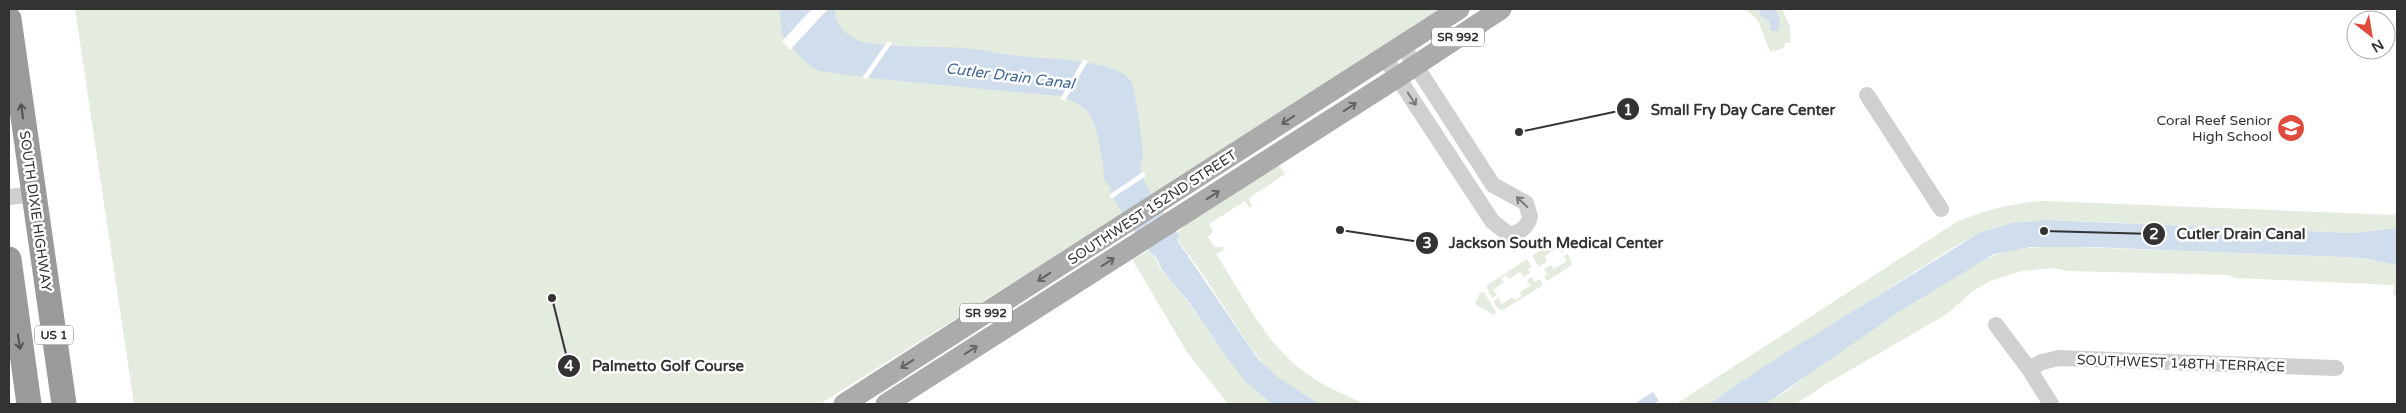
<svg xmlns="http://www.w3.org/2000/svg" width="2406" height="413" font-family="'Varela Round',sans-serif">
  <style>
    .green { fill: #e4ebdf }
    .water { fill: #cfdded }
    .pier { fill: #fff }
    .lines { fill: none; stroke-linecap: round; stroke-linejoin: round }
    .minor { stroke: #d0d0d0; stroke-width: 16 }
    .major { stroke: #ababab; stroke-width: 21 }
    .highway { stroke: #9a9a9a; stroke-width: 25 }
    .oneway { stroke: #7a7a7a }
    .oneway2 { stroke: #636363 }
    .oneway3 { stroke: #525252 }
    .labels { text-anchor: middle; stroke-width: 5; stroke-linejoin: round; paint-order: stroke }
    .shield { fill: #fff; stroke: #707070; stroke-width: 1 }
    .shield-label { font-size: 12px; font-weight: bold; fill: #333 }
    .poi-label { font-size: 14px; fill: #333; stroke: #fff; text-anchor: end }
    .street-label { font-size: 14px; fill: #333; stroke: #fff }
    .water-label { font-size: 15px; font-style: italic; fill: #416794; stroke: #fff }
    .leader { fill: none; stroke: #333; stroke-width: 2 }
    .callout-dot { fill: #333; stroke: #fff; stroke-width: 2 }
    .mark-label { font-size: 15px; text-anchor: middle; font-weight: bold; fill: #fff }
    .callout-label { font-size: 15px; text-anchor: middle; font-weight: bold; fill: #333; stroke: #fff; stroke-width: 5; stroke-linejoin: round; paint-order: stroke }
  </style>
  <rect width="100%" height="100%" fill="#fff"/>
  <g class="green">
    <polygon points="75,9 1440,9 1162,189 820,404 134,404"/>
    <polygon points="1746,9 1782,9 1790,26 1790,43 1785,43 1784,48 1770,52 1758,21"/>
    <path d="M 1279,165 L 1285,174 L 1249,198 L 1252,207 L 1249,207 L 1245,201 L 1209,224 L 1213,232 L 1208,237 L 1214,247 L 1223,247 L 1223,250 L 1216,254 C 1238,288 1260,332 1289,359 C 1310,380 1338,392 1365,404 L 1319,404 L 1279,379 L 1264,365 L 1251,348 L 1201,272 L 1177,239 L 1177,233 L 1185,225 Z"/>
    <path d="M 2046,201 L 2395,215 L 2397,207 L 2397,228 L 2352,233 L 2079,221 C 2020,220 1999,220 1947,251 L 1709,404 L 1676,404 L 1958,221 C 1987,210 2015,202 2046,201 Z"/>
    <polygon points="1555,241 1560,242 1565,250 1562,253 1557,248 1545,256 1547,261 1539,267 1532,256"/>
    <polygon points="2053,246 2364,258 2397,265 2397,295 2393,295 2394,285 2235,278 2229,275 2067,271 2053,268 2022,271 1990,281 1973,291 1947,314 1826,384 1796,404 1764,404 1787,391 1825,361 1900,311 1982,260 2008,250"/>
    <path d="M 1150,250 C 1158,259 1158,267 1163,272 C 1204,316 1224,367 1272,404 L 1228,404 L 1187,352 L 1132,259 Z"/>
    <polygon points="1568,254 1572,265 1547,281 1544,276 1547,274 1544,269 1551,265 1554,269 1567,261 1564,256"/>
    <polygon points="1527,259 1532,267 1528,269 1530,273 1524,277 1520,272 1509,279 1506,275 1501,278 1504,282 1493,290 1497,295 1492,298 1486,286"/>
    <polygon points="1532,277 1535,282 1540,279 1543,285 1503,310 1499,310 1493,301 1498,298 1502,304 1512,297 1515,300 1522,296 1520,292 1530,286 1527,280"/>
    <polygon points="1484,292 1496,312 1494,315 1475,304 1480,293"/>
  </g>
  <g class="water">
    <path d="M 779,9 L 835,9 C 835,29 850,38 867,43 C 900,48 933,46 966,48 C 984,50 1001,54 1018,56 C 1043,59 1117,59 1131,81 C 1135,88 1143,147 1143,156 C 1142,161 1139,165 1141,171 C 1146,194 1169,214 1179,236 L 1177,240 L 1258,359 L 1280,379 L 1319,404 L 1272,404 L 1246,382 L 1227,358 L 1188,301 L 1162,270 L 1156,257 L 1143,245 L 1110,193 L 1111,188 L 1104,180 C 1105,169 1102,159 1100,148 C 1095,118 1091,106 1059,96 L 879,79 L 819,71 L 805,62 L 783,38 Z"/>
    <polygon points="1759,9 1776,10 1780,20 1778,31 1771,31 1769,21 1760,15"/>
    <polygon points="2045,220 2352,233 2397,228 2397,265 2364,258 2091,247 2031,247 1994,254 1900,311 1767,403 1709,404 1760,369 1979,233 2012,223"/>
    <polygon points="1653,392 1659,401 1654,404 1634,404"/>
  </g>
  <g class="pier">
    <polygon points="812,9 828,9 790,50 782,41"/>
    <polygon points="887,42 893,42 867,79 862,78"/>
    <polygon points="1083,60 1088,61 1065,101 1060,99"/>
    <polygon points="1143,172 1146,176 1111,199 1109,195"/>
  </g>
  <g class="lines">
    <g class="minor">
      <path d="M 1385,58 L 1492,221 L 1508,234 C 1520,233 1527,228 1530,217 L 1526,203 L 1493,185 L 1403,46"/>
      <polyline points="1867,95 1941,209"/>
      <polyline points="9,197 34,194"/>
      <polyline points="1996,325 2029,369 2051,404"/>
      <polyline points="2029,369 2042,362 2059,358 2336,368"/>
    </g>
    <g class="major">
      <polyline points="844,404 1459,9"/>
      <polyline points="886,404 1398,77 1501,9"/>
    </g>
    <g class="highway">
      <polyline points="9,19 64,404"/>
      <polyline points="9,259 29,404"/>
    </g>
  </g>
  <defs><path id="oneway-shaft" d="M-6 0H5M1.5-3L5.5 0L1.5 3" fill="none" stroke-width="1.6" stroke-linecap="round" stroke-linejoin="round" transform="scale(1.25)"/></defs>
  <g class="oneway">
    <use href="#oneway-shaft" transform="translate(1412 99) rotate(57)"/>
    <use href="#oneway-shaft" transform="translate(1522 202) rotate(-137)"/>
  </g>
  <g class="oneway2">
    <use href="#oneway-shaft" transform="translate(1350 107) rotate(-33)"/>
    <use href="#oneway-shaft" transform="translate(1288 120) rotate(147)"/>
    <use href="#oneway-shaft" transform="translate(1213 195) rotate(-33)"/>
    <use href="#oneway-shaft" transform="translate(1108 262) rotate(-33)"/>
    <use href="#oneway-shaft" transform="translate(1044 277) rotate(147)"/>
    <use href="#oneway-shaft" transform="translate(971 350) rotate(-33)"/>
    <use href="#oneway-shaft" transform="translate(907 364) rotate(147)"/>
  </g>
  <g class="oneway3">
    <use href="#oneway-shaft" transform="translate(22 111) rotate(-98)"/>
    <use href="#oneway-shaft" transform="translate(19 342) rotate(81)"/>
  </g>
  <defs>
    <g id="school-disc" transform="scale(1.4375)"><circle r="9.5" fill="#e14b3d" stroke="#fff"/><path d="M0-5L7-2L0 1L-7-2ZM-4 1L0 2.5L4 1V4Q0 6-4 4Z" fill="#fff"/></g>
  </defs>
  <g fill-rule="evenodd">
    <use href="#school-disc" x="2291" y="128"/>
  </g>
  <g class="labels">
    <g class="shield">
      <rect x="1432" y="27.5" width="52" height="19" rx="4"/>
      <rect x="960" y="303.5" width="52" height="19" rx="4"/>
      <rect x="35" y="325.5" width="38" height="19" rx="4"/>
    </g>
    <g class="shield-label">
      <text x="1458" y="41">SR 992</text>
      <text x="986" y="317">SR 992</text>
      <text x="54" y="339">US 1</text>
    </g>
    <g class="poi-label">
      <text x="2272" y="125">Coral Reef Senior<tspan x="2272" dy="16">High School</tspan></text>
    </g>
    <g class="street-label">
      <text transform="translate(1152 207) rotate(-33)" y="5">SOUTHWEST 152ND STREET</text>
      <text transform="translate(36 211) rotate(82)" y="5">SOUTH DIXIE HIGHWAY</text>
      <text transform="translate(2181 363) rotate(2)" y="5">SOUTHWEST 148TH TERRACE</text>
    </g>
    <g class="water-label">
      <text transform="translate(1010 76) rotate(7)" y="5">Cutler Drain Canal</text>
    </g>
  </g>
  <path class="leader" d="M1519 132L1628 109M2044 231L2154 234M1340 230L1427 243M552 298L569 366"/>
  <g class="callout-dot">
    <circle cx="1519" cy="132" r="5"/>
    <circle cx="2044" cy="231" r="5"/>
    <circle cx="1340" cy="230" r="5"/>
    <circle cx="552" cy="298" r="5"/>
    <circle cx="1628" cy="109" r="12"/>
    <circle cx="2154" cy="234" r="12"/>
    <circle cx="1427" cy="243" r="12"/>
    <circle cx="569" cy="366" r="12"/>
  </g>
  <g class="mark-label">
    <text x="1628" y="115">1</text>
    <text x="2154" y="239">2</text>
    <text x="1427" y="248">3</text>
    <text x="569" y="371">4</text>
  </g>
  <g class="callout-label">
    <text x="1743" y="115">Small Fry Day Care Center</text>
    <text x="2241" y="239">Cutler Drain Canal</text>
    <text x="1556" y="248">Jackson South Medical Center</text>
    <text x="668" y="371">Palmetto Golf Course</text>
  </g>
  <rect width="2406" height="413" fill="none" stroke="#333333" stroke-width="20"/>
  <g transform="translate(2371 35) rotate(149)"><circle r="24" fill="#ffffff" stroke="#adadad"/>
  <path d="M0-4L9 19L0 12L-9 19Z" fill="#e14b3d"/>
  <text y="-8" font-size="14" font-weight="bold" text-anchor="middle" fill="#333333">N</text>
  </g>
</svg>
